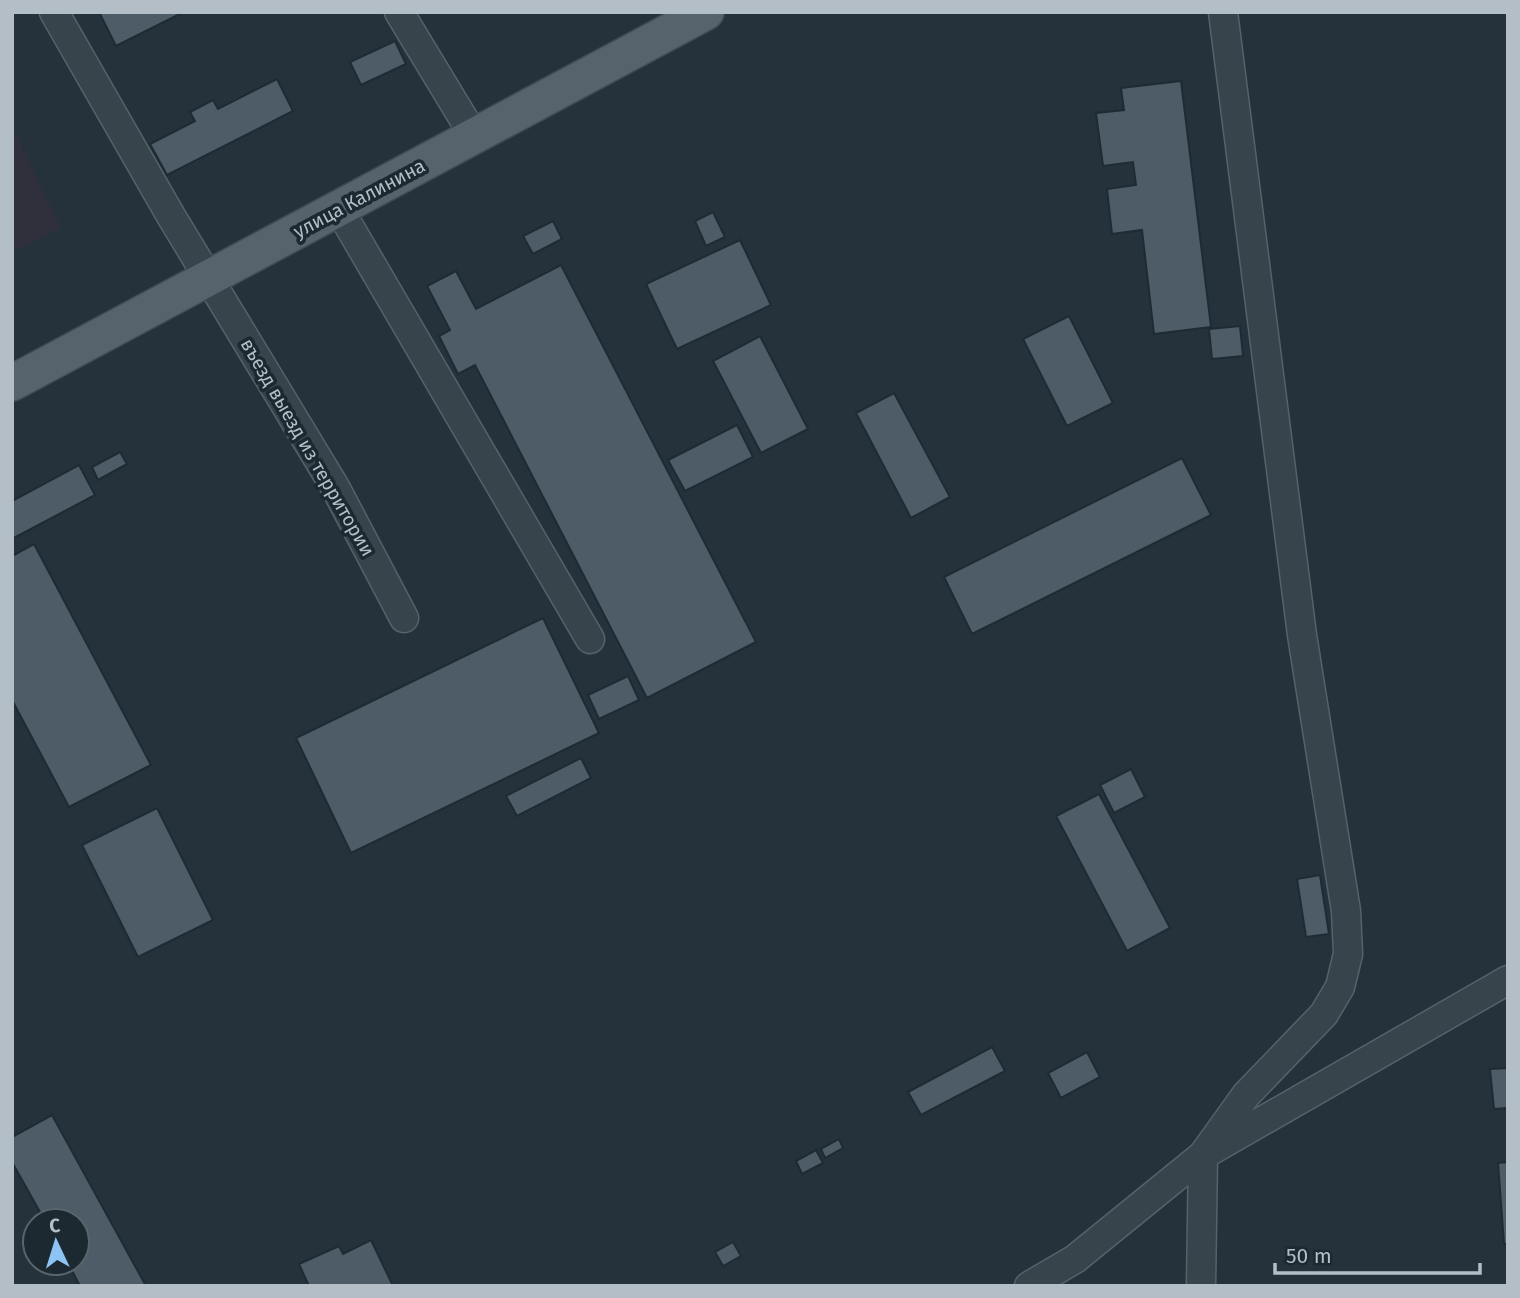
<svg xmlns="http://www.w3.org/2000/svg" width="1520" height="1298" font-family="'Fira Sans',sans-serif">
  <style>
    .medical { fill: #30303d }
    .building { fill: #4e5c67; stroke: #1f2b33; stroke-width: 2 }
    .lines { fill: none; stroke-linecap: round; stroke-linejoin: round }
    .minor-casing { stroke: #56616a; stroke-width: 31 }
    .major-casing { stroke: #414d55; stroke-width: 38 }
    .minor { stroke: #38444c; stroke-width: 28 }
    .major { stroke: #56636c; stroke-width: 35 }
    .labels { text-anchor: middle; stroke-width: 7; stroke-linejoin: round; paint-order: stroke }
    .street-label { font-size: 19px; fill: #b4bec7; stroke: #1d2931 }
  </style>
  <rect width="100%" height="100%" fill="#25323c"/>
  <polygon class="medical" points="12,126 61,228 12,253"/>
  <g class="building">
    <polygon points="99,12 184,12 116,46"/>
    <polygon points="395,41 406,64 361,85 350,62"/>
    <polygon points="277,79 293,111 167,175 150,144 195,121 190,112 213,100 218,109"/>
    <polygon points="1181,81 1211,327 1154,334 1142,230 1112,234 1107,189 1136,185 1133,162 1103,166 1096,113 1124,110 1121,88"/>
    <polygon points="713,212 725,237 706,246 695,221"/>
    <polygon points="553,221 562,239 533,254 523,236"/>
    <polygon points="740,240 771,305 677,349 646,284"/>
    <polygon points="561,265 756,642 647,698 475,365 458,374 439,336 450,330 427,286 456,271 476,309"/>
    <polygon points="1069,316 1113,403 1067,426 1023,339"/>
    <polygon points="1240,326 1243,356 1212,359 1209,329"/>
    <polygon points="760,336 808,429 761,453 713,361"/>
    <polygon points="894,393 950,497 911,518 856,413"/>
    <polygon points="737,425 753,457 685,491 668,460"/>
    <polygon points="120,452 127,464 98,480 92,467"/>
    <polygon points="1182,458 1211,515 972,634 944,577"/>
    <polygon points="79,465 95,495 12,539 12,501"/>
    <polygon points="34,544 151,765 69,807 12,700 12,556"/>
    <polygon points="543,618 599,733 351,853 296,738"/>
    <polygon points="628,676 639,700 599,719 588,695"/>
    <polygon points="581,758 591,778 517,816 506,796"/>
    <polygon points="1131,769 1145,797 1114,813 1100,785"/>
    <polygon points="1099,794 1170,928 1127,951 1056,816"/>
    <polygon points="157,808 213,920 138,957 82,845"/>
    <polygon points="1320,875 1329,934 1306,937 1297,879"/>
    <polygon points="992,1047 1005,1071 921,1115 908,1092"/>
    <polygon points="1087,1052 1100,1077 1061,1098 1048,1073"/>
    <polygon points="1508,1068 1508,1108 1494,1109 1490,1069"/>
    <polygon points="52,1115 146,1286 80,1286 68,1263 77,1263 77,1221 45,1221 12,1162 12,1137"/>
    <polygon points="839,1139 843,1148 825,1158 821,1149"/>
    <polygon points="816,1150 823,1163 802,1174 796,1161"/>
    <polygon points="1508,1162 1508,1244 1504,1244 1498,1163"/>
    <polygon points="371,1240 393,1286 309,1286 299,1264 339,1246 343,1254"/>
    <polygon points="733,1242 741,1256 723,1266 715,1252"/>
  </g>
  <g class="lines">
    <g class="minor-casing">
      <g id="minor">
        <polyline points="54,12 171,216 335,487 404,618"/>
        <polyline points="399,12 474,136"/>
        <polyline points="339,209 590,639"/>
        <polyline points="1029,1286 1075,1259 1203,1155 1246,1095 1324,1014 1340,987 1348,954 1346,911 1302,635 1223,12"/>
        <polyline points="1201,1286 1203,1155 1508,980"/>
      </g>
    </g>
    <g class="major-casing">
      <polyline id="major" points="12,383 706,12"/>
    </g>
    <use href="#minor" class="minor"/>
    <use href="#major" class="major"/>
  </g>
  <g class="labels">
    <g class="street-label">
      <text transform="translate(359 198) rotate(-28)" y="7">улица Калинина</text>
      <text transform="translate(308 447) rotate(60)" y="7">въезд выезд из территории</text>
    </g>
  </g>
  <rect width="1520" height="1298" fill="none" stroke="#b4bec7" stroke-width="28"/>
  <g transform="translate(56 1242) rotate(356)"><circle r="33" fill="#1d2931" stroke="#59656d" stroke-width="2"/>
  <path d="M0-5L12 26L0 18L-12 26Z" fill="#8dc4f3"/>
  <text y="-10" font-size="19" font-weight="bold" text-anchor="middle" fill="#b4bec7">С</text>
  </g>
  <path d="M1275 1263v10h205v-10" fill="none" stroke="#b4bec7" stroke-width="3.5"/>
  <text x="1286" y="1263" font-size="21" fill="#b4bec7" stroke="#1d2931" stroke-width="5" paint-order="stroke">50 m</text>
</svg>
